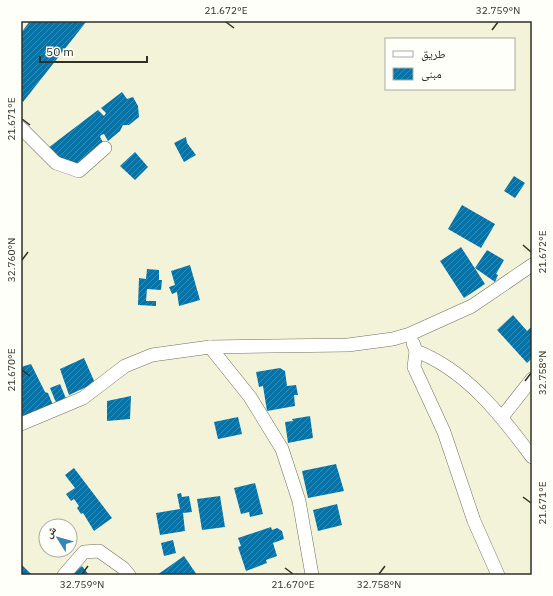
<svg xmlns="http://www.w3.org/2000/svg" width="553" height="596" font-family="'IBM Plex Sans','Noto Naskh Arabic',sans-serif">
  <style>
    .building { fill: url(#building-hatch) }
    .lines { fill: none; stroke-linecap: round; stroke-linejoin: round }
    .street-casing { stroke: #72715b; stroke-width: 14 }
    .street { stroke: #fff; stroke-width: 13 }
    .ticks { fill: none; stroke: #303026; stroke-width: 1.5 }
    .neatline { fill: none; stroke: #303026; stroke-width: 1.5 }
    .ticks-label { font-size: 10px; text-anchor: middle; fill: #303026 }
  </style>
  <defs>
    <pattern id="building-hatch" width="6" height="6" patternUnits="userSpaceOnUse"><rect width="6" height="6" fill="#0772a5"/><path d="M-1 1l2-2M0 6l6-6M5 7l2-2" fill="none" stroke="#3f8aac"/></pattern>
  </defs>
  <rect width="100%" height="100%" fill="#f3f3da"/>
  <g class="building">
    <polygon points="30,21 86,22 23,102 21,100 21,33"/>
    <polygon points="122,92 127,99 133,97 138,106 139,117 129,125 123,125 120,131 108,141 104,134 101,135 100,137 104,144 72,167 58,162 48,148 98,110 104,116 106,113 101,108"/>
    <polygon points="186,137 187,143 196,155 184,162 174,143"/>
    <polygon points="135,152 148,167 135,180 120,166"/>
    <polygon points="514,176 525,183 515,198 504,191"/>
    <polygon points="462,205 495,224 481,248 448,229"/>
    <polygon points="461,247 485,284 464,298 440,261"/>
    <polygon points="487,250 504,260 496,274 498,275 495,282 475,268"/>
    <polygon points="190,265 200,300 179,306 177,292 172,294 169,287 175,285 171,271"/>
    <polygon points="147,269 159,270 159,280 162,280 161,290 147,289 146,301 156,301 156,306 138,305 139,278 146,279"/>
    <polygon points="513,315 527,331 532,326 532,358 527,363 497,330"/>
    <polygon points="84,358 95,383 69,395 60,369"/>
    <polygon points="31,364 45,392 48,393 53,405 21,418 21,367"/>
    <polygon points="280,368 285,371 287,386 296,385 298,395 294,395 295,406 267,411 263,386 259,387 256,372"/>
    <polygon points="60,384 67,401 57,405 50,388"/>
    <polygon points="131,396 130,419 107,421 107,401"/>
    <polygon points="310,416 313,438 288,443 285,422 293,421 292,419"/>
    <polygon points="238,417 242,434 218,439 214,422"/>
    <polygon points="336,464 344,491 308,498 302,471"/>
    <polygon points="74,468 112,518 94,531 83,513 81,514 77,508 79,506 74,499 71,501 66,494 75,488 65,475"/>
    <polygon points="255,483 263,514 250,517 249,512 241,514 234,488"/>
    <polygon points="181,493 182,497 189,496 192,512 183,513 185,531 160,535 156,513 180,509 177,494"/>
    <polygon points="220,496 225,527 202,530 197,499"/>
    <polygon points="337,504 342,525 318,531 313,510"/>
    <polygon points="271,527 272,530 277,528 282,531 284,539 273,543 277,556 266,560 267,563 246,571 238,547 241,546 238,538"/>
    <polygon points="173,540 176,553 164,556 161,543"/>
    <polygon points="184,556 197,575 157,575"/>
    <polygon points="21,564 32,575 21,575"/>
    <polygon points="82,566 89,575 75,575 73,573"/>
  </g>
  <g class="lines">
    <g class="street-casing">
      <g id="street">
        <polyline points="21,128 56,163 79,171 105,148"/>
        <path d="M 413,343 L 416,351 C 466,370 501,415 532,457"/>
        <polyline points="210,347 250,397 282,449 299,501 312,575"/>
        <polyline points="416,351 414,367 444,432 474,521 498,575"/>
        <polyline points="502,417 532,379"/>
        <polyline points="21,424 83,398 125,366 152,355 210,347 348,345 393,339 410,334 472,306 532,265"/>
        <polyline points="64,575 84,552 99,551 123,568 129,575"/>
      </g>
    </g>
    <use href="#street" class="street"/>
  </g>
  <path class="ticks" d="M 226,22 L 234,28M 492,30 L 498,22M 22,119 L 30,125M 523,245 L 531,252M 22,260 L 28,252M 22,370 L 30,376M 525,381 L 531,373M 523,497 L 531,503M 285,568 L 293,574M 82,574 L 88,566M 379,574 L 385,566"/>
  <rect width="553" height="596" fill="none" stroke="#fffffa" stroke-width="44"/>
  <rect x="385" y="38" width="130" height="52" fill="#fffffa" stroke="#acaca5"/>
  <rect x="393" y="51" width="20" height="6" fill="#ffffff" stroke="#acaca5"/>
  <text x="421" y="58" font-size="12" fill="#303026">طريق</text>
  <rect x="393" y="68" width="20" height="12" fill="url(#building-hatch)" stroke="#acaca5"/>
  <text x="421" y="78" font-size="12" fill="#303026">مبنى</text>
  <g transform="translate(58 538) rotate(307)"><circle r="19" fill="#fffffa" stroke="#acaca5"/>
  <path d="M0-3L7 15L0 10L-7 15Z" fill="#3486b7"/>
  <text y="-6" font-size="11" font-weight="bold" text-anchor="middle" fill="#303026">ش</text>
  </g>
  <path d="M40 56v6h107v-6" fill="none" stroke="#303026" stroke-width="2"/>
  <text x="46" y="56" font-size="12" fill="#303026" stroke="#fffffa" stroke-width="3" paint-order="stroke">50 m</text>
  <rect x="22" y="22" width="509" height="552" class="neatline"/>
  <g class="ticks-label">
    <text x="226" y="14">21.672°E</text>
    <text x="498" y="14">32.759°N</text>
    <text transform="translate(11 119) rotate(-90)" y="4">21.671°E</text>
    <text transform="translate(542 252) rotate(-90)" y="4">21.672°E</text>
    <text transform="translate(11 260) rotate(-90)" y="4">32.760°N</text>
    <text transform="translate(11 370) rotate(-90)" y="4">21.670°E</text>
    <text transform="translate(542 373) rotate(-90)" y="4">32.758°N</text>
    <text transform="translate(542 503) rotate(-90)" y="4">21.671°E</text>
    <text x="82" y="588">32.759°N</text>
    <text x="293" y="588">21.670°E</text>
    <text x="379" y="588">32.758°N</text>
  </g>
</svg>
